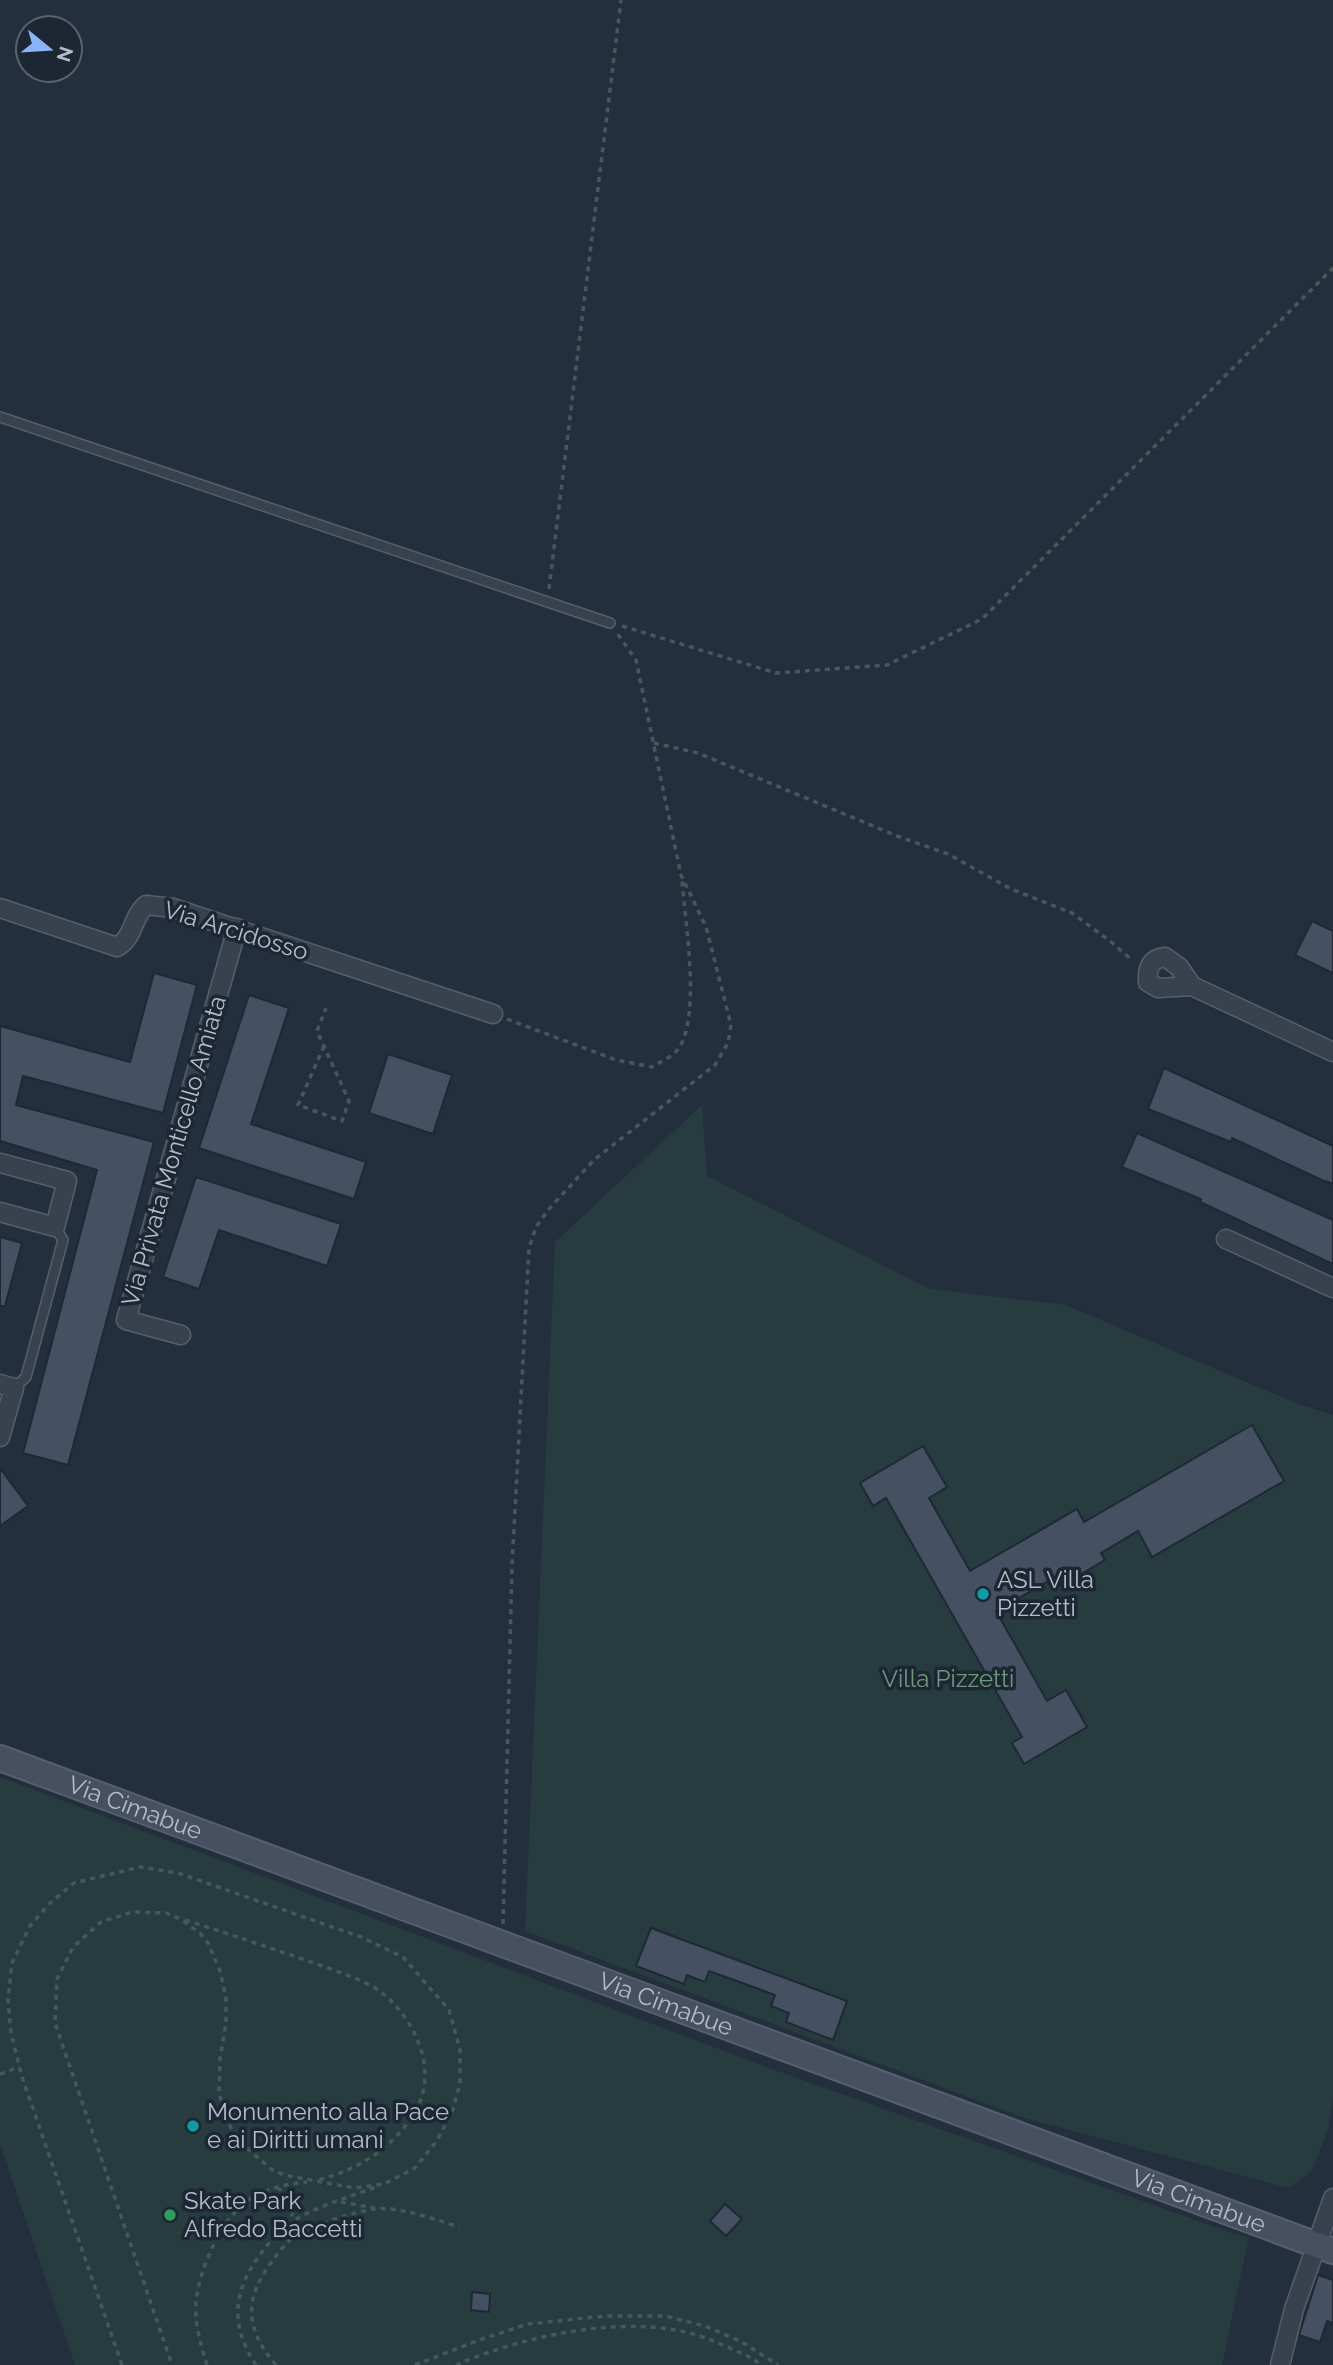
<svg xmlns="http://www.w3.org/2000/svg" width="1333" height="2365" font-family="Raleway,sans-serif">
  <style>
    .green { fill: #263c3f }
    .building { fill: #455162; stroke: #1f2835; stroke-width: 2 }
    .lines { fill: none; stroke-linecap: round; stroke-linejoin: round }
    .service-casing { stroke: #565f6c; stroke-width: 12 }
    .minor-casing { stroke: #565f6c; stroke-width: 21 }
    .secondary-casing { stroke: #565f6c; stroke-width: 28 }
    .path { stroke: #44595c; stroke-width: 3.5; stroke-dasharray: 5 5; stroke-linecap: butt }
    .service { stroke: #38414e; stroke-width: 9 }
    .minor { stroke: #38414e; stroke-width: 18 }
    .secondary { stroke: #465061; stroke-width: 24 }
    .culture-dot { fill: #0f9aa8; stroke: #1d2633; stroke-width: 2.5 }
    .leisure-dot { fill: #2e9e5b; stroke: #1d2633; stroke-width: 2.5 }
    .labels { text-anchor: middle; stroke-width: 7; stroke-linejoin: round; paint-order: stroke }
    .street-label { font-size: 24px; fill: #b4bcc9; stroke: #1d2633 }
    .poi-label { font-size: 24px; fill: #b4bcc9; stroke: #1d2633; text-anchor: start }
    .park-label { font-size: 24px; fill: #6b9a76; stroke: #1d2633 }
  </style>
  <rect width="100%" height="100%" fill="#242f3e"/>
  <g class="green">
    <polygon points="702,1105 707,1176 930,1289 1066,1305 1298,1404 1333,1415 1333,2099 1328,2129 1312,2171 1289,2188 1024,2118 525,1931 555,1242"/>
    <polygon points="0,1777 769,2068 1235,2234 1249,2237 1222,2365 75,2365 0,2144"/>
  </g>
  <g class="building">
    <polygon points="1312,921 1333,931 1333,973 1295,955"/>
    <polygon points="154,973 197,985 163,1113 23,1076 16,1105 154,1142 68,1465 23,1453 97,1170 0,1141 0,1026 130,1062"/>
    <polygon points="249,995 289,1008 251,1124 366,1162 354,1199 199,1148"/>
    <polygon points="388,1054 452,1075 433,1134 369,1113"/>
    <polygon points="1164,1068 1333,1146 1333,1184 1326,1181 1326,1182 1232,1138 1231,1142 1148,1109"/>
    <polygon points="1137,1133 1333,1220 1333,1264 1200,1202 1201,1199 1122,1167"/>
    <polygon points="196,1177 341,1224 327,1266 219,1230 199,1289 163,1277"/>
    <polygon points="0,1237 22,1243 5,1306 0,1306"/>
    <polygon points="1252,1425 1284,1481 1152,1557 1138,1531 1101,1553 1105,1560 1076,1577 1071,1568 996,1611 1047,1701 1066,1690 1087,1727 1024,1764 1012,1743 1022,1737 886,1498 873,1506 860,1483 923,1446 947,1487 929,1498 970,1571 1077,1509 1084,1522"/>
    <polygon points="0,1468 28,1506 0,1526"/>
    <polygon points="651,1928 847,2001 833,2040 786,2022 789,2013 771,2006 775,1995 759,1989 709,1971 705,1982 687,1975 684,1984 636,1966"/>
    <polygon points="725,2204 742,2219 726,2236 710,2221"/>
    <polygon points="1318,2275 1333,2280 1333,2323 1327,2321 1320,2342 1299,2335"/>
    <polygon points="472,2292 490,2294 489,2312 471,2310"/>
  </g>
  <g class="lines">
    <g class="service-casing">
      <g id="service">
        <polyline points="0,417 610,623"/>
        <polyline points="14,1388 26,1377 63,1240 55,1227"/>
      </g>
    </g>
    <g class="minor-casing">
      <g id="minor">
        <path d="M 0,908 L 117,947 C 134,938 132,917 146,905 L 173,908 L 493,1014"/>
        <path d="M 1192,986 L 1179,967 L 1165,957 C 1150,959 1147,968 1148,982 L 1158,988 L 1192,986 L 1333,1052"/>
        <polyline points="0,1163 67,1181 55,1227 0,1212"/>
        <polyline points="1226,1239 1333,1288"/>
        <polyline points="181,1335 126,1320 237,928"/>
        <polyline points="0,1384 14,1388 0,1437"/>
        <polyline points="1280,2365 1294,2309 1333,2198"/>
      </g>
    </g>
    <g class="secondary-casing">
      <g id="secondary">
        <path id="s1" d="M 0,1758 L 1333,2251"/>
      </g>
    </g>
    <g class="path">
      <polyline points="549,589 621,0"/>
      <polyline points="622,626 776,673 887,665 982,619 1333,268"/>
      <polyline points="654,743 698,753 897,836 948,854 1011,889 1072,913 1110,941 1133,961"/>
      <path d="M 507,1019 L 616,1060 L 652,1067 C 660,1062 674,1056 679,1048 C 701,1013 685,922 682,880"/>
      <polyline points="324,1046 298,1105 342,1121 349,1101 317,1031 326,1008"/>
      <path d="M 185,1920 C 230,1934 273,1949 317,1964 C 338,1972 363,1979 381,1992 C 401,2008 415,2029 422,2053 C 427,2071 426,2093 416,2110 C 394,2148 357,2171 314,2181"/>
      <polyline points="503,1924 512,1566 529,1248 536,1227 549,1209 594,1160 715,1065 728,1043 731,1025 706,927 681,875 636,660 617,633"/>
      <polyline points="0,2074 19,2067"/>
      <path d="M 277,2188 C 292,2196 294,2206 291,2222"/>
      <polyline points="341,2202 375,2208"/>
      <polyline points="122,2365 22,2077 11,2033 8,2000 12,1963 30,1926 49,1904 74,1883 140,1867 178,1873 361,1937 403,1957 449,2010 460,2050 460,2083 452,2113 436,2142 415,2168 384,2184 354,2188 284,2175 271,2169 238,2140 226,2119 219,2093 220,2059 226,2023 226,1998 220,1971 208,1943 200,1933 180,1919 166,1913 132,1912 101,1922 73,1947 57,1979 55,2023 172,2365"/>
      <path d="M 207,2365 C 201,2345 194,2323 196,2301 C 200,2267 223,2213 255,2196 C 271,2187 288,2184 307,2182"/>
      <path d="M 256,2365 C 229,2324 233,2290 262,2252 C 269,2243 278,2231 287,2225 C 313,2207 347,2198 376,2187"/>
      <path d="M 276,2365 C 244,2328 244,2298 273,2260 C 279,2252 286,2242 295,2236 C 308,2226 358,2211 375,2209 C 397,2206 438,2220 459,2227"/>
      <polyline points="415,2365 482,2339 528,2324 605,2316 665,2316 705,2326 742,2342 778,2365"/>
      <path d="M 456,2365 C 521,2337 618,2315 689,2333 C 711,2338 733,2350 754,2359 L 760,2365"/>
    </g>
    <use href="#service" class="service"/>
    <use href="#minor" class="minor"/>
    <use href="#secondary" class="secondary"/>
  </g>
  <g class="culture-dot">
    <circle cx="983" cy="1594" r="7"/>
    <circle cx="193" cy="2126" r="7"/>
  </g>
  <circle class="leisure-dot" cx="170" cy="2215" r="7"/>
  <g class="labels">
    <g class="street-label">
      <text transform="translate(236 931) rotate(17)" y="8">Via Arcidosso</text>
      <text transform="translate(174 1151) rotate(-74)" y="8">Via Privata Monticello Amiata</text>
      <text dy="8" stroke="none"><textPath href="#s1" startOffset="144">Via Cimabue</textPath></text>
      <text dy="8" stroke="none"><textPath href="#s1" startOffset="710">Via Cimabue</textPath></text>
      <text dy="8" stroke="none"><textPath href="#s1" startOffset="1278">Via Cimabue</textPath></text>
    </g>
    <g class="poi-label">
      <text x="997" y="1588">ASL Villa<tspan x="997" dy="28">Pizzetti</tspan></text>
      <text x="207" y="2120">Monumento alla Pace<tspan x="207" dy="28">e ai Diritti umani</tspan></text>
      <text x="184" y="2209">Skate Park<tspan x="184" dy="28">Alfredo Baccetti</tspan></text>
    </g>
    <g class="park-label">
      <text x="948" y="1687">Villa Pizzetti</text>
    </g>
  </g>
  <g transform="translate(49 49) rotate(108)"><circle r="33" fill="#1d2633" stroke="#59626f" stroke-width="2"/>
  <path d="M0-5L12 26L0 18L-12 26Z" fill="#8ab4f8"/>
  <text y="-10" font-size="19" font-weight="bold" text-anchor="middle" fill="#b4bcc9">N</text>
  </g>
</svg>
